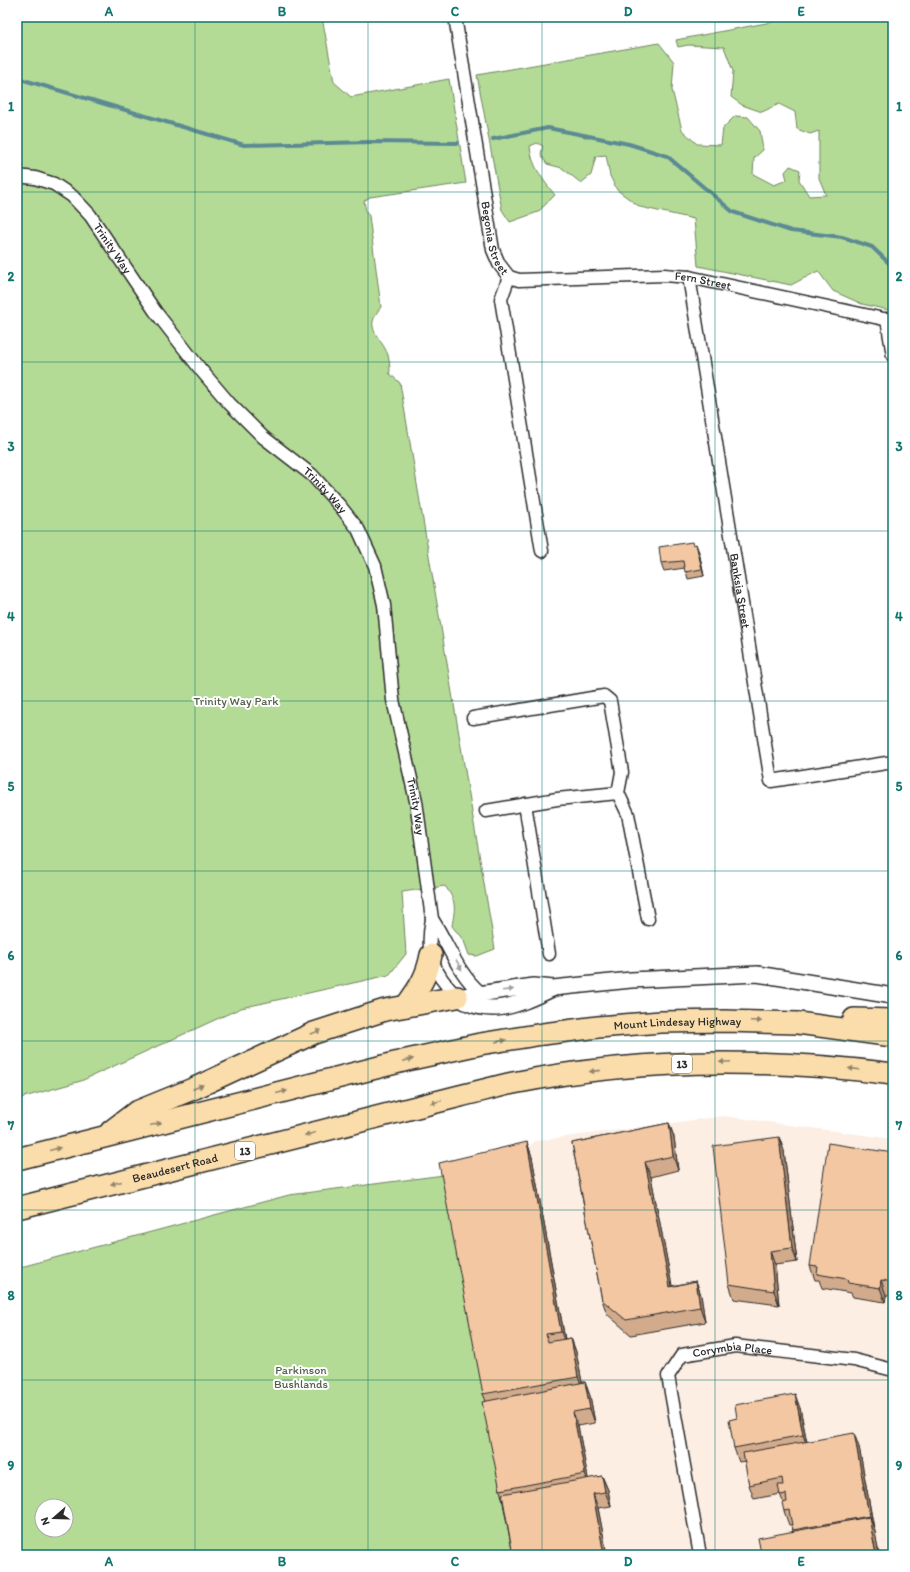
<svg xmlns="http://www.w3.org/2000/svg" width="910" height="1572" font-family="Itim,sans-serif">
  <style>
    .built { fill: #fceee3 }
    .green { fill: #b4db96; stroke: #708360; fill-rule: evenodd }
    .lines { fill: none; stroke-linecap: round; stroke-linejoin: round }
    .stream { stroke: #5b8a93; stroke-width: 4 }
    .minor-casing { stroke: #2b2b2b; stroke-width: 15 }
    .tertiary-casing { stroke: #2b2b2b; stroke-width: 18 }
    .trunk-casing { stroke: #2b2b2b; stroke-width: 24 }
    .minor { stroke: #fff; stroke-width: 12 }
    .tertiary { stroke: #fff; stroke-width: 15 }
    .trunk { stroke: #faddab; stroke-width: 21 }
    .wall { fill: #d2ab8c; stroke: #2b2b2b }
    .shaded-wall { fill: #ab8b72; stroke: #2b2b2b }
    .building { fill: #f4c7a3; stroke: #2b2b2b }
    .oneway { fill: #a0a0a0 }
    .oneway2 { fill: #92846b }
    .grid { fill: none; stroke: #0f766e; stroke-width: 1; stroke-opacity: 0.55 }
    .labels { text-anchor: middle; stroke-width: 4; stroke-linejoin: round; paint-order: stroke }
    .shield { fill: #fff; stroke: #6b6b6b; stroke-width: 1 }
    .shield-label { font-size: 11px; font-weight: bold; fill: #2b2b2b }
    .street-label { font-size: 12px; fill: #2b2b2b; stroke: #fff }
    .park-label { font-size: 12px; fill: #54604b; stroke: #fff }
    .neatline { fill: none; stroke: #0f766e; stroke-width: 1.5 }
    .grid-label { font-size: 13px; text-anchor: middle; font-weight: bold; fill: #0f766e }
  </style>
  <rect width="100%" height="100%" fill="#fff"/>
  <filter id="ink" filterUnits="userSpaceOnUse"><feTurbulence type="fractalNoise" baseFrequency=".025" numOctaves="2"/><feDisplacementMap in="SourceGraphic" scale="8" xChannelSelector="R" yChannelSelector="G"/><feConvolveMatrix kernelMatrix="1 2 1 2 8 2 1 2 1" color-interpolation-filters="sRGB"/></filter>
  <g filter="url(#ink)">
    <polygon class="built" points="724,1116 893,1139 893,1555 517,1555 506,1167 535,1141"/>
    <g class="green">
      <path d="M 17,17 L 322,17 L 334,82 L 351,97 L 449,79 L 466,183 L 370,197 L 364,201 L 366,211 L 369,216 L 381,307 C 362,329 381,336 388,355 C 389,360 390,366 390,371 L 389,373 L 400,383 L 495,949 L 477,956 L 469,955 L 464,941 L 452,926 C 455,907 457,902 445,886 L 402,892 L 406,954 L 389,975 L 241,1008 L 81,1081 L 17,1099 Z"/>
      <path d="M 798,17 L 893,17 L 893,311 L 862,304 L 833,291 L 818,271 L 791,285 L 698,266 L 694,219 L 640,207 L 617,190 L 610,176 L 606,155 L 596,156 L 591,175 L 581,183 L 562,168 L 547,164 L 541,154 L 543,146 L 537,143 L 530,146 C 531,165 543,180 555,195 L 538,212 L 510,222 L 502,210 L 477,75 L 659,43 L 674,62 L 672,90 L 682,130 L 697,144 L 721,145 L 723,128 L 735,116 L 748,117 L 760,131 L 763,150 L 754,158 L 753,174 L 774,185 L 787,180 L 785,172 L 790,166 L 800,170 L 799,180 L 809,196 L 826,195 L 819,178 L 819,131 L 810,134 L 797,129 L 795,112 L 779,104 L 762,112 L 742,105 L 731,97 L 733,71 L 724,47 L 688,45 L 678,47 L 676,40 Z"/>
      <path d="M 444,1175 L 517,1555 L 17,1555 L 17,1268 L 289,1195 ZM 42,1506 L 66,1506 L 66,1530 L 42,1530 Z"/>
    </g>
    <g class="lines">
      <g class="stream">
        <polyline points="17,78 244,145 369,142 458,143"/>
        <polyline points="493,139 548,128 629,144 667,156 733,212 791,231 842,237 872,247 893,267"/>
      </g>
      <g class="minor-casing">
        <g id="minor">
          <path id="s1" d="M 455,17 L 493,250 L 499,264 L 509,277 L 501,299 L 542,551"/>
          <path id="s2" d="M 17,176 L 35,178 L 54,184 L 72,196 L 90,215 L 155,311 L 201,370 L 229,403 L 263,437 L 312,475 L 340,506 L 358,529 L 375,566 L 384,605 L 393,700 L 416,801 L 432,919 C 425,953 433,973 457,997"/>
          <path id="s3" d="M 509,277 L 519,280 L 664,275 L 689,277 L 893,321"/>
          <path id="s4" d="M 689,277 L 771,781 L 893,762"/>
          <polyline points="887,319 893,356"/>
          <polyline points="473,718 604,696 610,701 622,772 618,793 628,814 648,919"/>
          <polyline points="525,804 549,954"/>
          <polyline points="486,811 557,799 618,793"/>
          <path d="M 432,919 C 448,943 458,975 481,993"/>
          <path id="s5" d="M 700,1555 L 668,1376 L 682,1355 L 735,1346 L 854,1360 L 893,1370"/>
        </g>
      </g>
      <g class="tertiary-casing">
        <g id="tertiary">
          <polyline points="457,997 534,986 553,988 631,980 757,974 893,996"/>
          <path d="M 457,997 C 490,1019 519,1004 552,989"/>
        </g>
      </g>
      <g class="trunk-casing">
        <g id="trunk">
          <path d="M 406,1006 C 419,988 427,977 431,955"/>
          <polyline points="854,1019 893,1020"/>
          <polyline points="111,1131 136,1112 195,1088 314,1033 385,1010 457,997"/>
          <path id="s6" d="M 17,1159 L 407,1060 L 480,1044 L 543,1034 L 598,1027 L 661,1022 L 725,1021 L 798,1023 L 893,1036"/>
          <path id="s7" d="M 17,1208 L 460,1096 C 477,1092 495,1087 513,1083 C 638,1058 767,1058 893,1074"/>
        </g>
      </g>
      <use href="#minor" class="minor"/>
      <use href="#tertiary" class="tertiary"/>
      <use href="#trunk" class="trunk"/>
    </g>
    <g class="wall">
      <polygon points="693,545 699,552 704,576 688,579 685,568 664,571 661,563"/>
      <polygon points="669,1123 674,1137 678,1170 651,1177 672,1286 696,1281 701,1295 705,1322 631,1335 607,1314 602,1300 572,1143"/>
      <polygon points="779,1137 784,1151 797,1262 775,1265 779,1305 734,1299 729,1284"/>
      <polygon points="527,1142 532,1157 565,1339 571,1338 576,1352 582,1382 585,1382 590,1396 595,1423 578,1426 588,1479 602,1476 608,1490 611,1506 598,1508 607,1555 513,1555 502,1498 500,1490 486,1401 483,1394"/>
      <polygon points="893,1153 893,1296 886,1295 885,1302 853,1297 851,1293 822,1288 819,1280 815,1280 810,1266"/>
      <polygon points="800,1408 807,1442 859,1447 879,1555 761,1555 761,1553 793,1531 792,1525 789,1525 784,1511 783,1502 780,1494 754,1499 749,1485 745,1461 739,1462 734,1448 737,1418"/>
    </g>
    <g class="shaded-wall">
      <polygon points="696,544 699,552 704,576 702,569"/>
      <polygon points="669,1123 674,1137 678,1170 673,1156"/>
      <polygon points="779,1137 784,1151 797,1262 792,1248"/>
      <polygon points="527,1142 532,1157 566,1346 561,1332"/>
      <polygon points="645,1162 651,1177 675,1301 670,1287"/>
      <polygon points="770,1251 775,1265 779,1305 774,1291"/>
      <polygon points="881,1280 886,1295 885,1302 880,1288"/>
      <polygon points="696,1281 701,1295 705,1322 700,1307"/>
      <polygon points="571,1338 576,1352 584,1392 578,1377"/>
      <polygon points="585,1382 590,1396 595,1423 590,1409"/>
      <polygon points="795,1394 800,1408 808,1449 803,1435"/>
      <polygon points="573,1412 578,1426 590,1488 585,1474"/>
      <polygon points="854,1433 859,1447 874,1530 869,1516"/>
      <polygon points="602,1476 608,1490 611,1506 605,1492"/>
      <polygon points="593,1494 598,1508 607,1555 604,1555"/>
      <polygon points="869,1517 875,1531 879,1555 876,1555"/>
    </g>
    <g class="building">
      <polygon points="692,542 693,545 696,544 702,569 685,572 683,561 661,563 659,547"/>
      <polygon points="669,1123 673,1156 645,1162 670,1287 696,1281 700,1307 626,1320 602,1300 572,1143"/>
      <polygon points="779,1137 792,1248 770,1251 774,1291 729,1284 713,1146"/>
      <polygon points="527,1142 561,1332 546,1334 548,1342 571,1338 578,1377 483,1394 439,1163"/>
      <polygon points="828,1143 893,1153 893,1282 881,1280 880,1288 848,1283 847,1279 817,1274 818,1267 810,1266"/>
      <polygon points="585,1382 590,1409 573,1412 585,1474 500,1490 482,1402"/>
      <polygon points="795,1394 803,1435 734,1448 729,1420 737,1418 735,1405"/>
      <polygon points="854,1433 869,1516 793,1530 789,1510 784,1511 782,1503 787,1502 786,1494 780,1495 778,1485 783,1485 782,1478 749,1485 743,1453"/>
      <polygon points="602,1476 605,1492 593,1494 604,1555 513,1555 502,1494"/>
      <polygon points="869,1517 876,1555 777,1555 776,1550 761,1553 758,1538"/>
    </g>
    <defs><path id="oneway-solid" d="M-6-.8H1V-3.2L6.5 0L1 3.2V.8H-6Z"/></defs>
    <g class="oneway">
      <use href="#oneway-solid" transform="translate(459 965) rotate(61)"/>
      <use href="#oneway-solid" transform="translate(508 990) rotate(-7)"/>
    </g>
    <g class="oneway2">
      <use href="#oneway-solid" transform="translate(756 1021) rotate(2)"/>
      <use href="#oneway-solid" transform="translate(316 1032) rotate(-22)"/>
      <use href="#oneway-solid" transform="translate(501 1041) rotate(-10)"/>
      <use href="#oneway-solid" transform="translate(408 1060) rotate(-13)"/>
      <use href="#oneway-solid" transform="translate(725 1062) rotate(178)"/>
      <use href="#oneway-solid" transform="translate(854 1069) rotate(-173)"/>
      <use href="#oneway-solid" transform="translate(595 1071) rotate(174)"/>
      <use href="#oneway-solid" transform="translate(198 1087) rotate(-25)"/>
      <use href="#oneway-solid" transform="translate(282 1092) rotate(-14)"/>
      <use href="#oneway-solid" transform="translate(436 1102) rotate(166)"/>
      <use href="#oneway-solid" transform="translate(156 1124) rotate(-14)"/>
      <use href="#oneway-solid" transform="translate(310 1134) rotate(166)"/>
      <use href="#oneway-solid" transform="translate(55 1149) rotate(-14)"/>
      <use href="#oneway-solid" transform="translate(116 1183) rotate(166)"/>
    </g>
  </g>
  <path class="grid" d="M 195,17 L 195,1555M 368,17 L 368,1555M 542,17 L 542,1555M 715,17 L 715,1555M 17,192 L 893,192M 17,362 L 893,362M 17,531 L 893,531M 17,701 L 893,701M 17,871 L 893,871M 17,1041 L 893,1041M 17,1210 L 893,1210M 17,1380 L 893,1380"/>
  <g class="labels">
    <g class="shield">
      <rect x="672" y="1055" width="20" height="18" rx="3"/>
      <rect x="235" y="1142" width="20" height="18" rx="3"/>
    </g>
    <g class="shield-label">
      <text x="682" y="1068">13</text>
      <text x="245" y="1155">13</text>
    </g>
    <g class="street-label">
      <text dy="4" stroke="none"><textPath href="#s1" startOffset="225">Begonia Street</textPath></text>
      <text dy="4" stroke="none"><textPath href="#s2" startOffset="126">Trinity Way</textPath></text>
      <text dy="4" stroke="none"><textPath href="#s3" startOffset="195">Fern Street</textPath></text>
      <text dy="4" stroke="none"><textPath href="#s2" startOffset="450">Trinity Way</textPath></text>
      <text dy="4" stroke="none"><textPath href="#s4" startOffset="318">Banksia Street</textPath></text>
      <text dy="4" stroke="none"><textPath href="#s2" startOffset="786">Trinity Way</textPath></text>
      <text dy="4" stroke="none"><textPath href="#s6" startOffset="676">Mount Lindesay Highway</textPath></text>
      <text dy="4" stroke="none"><textPath href="#s7" startOffset="163">Beaudesert Road</textPath></text>
      <text dy="4" stroke="none"><textPath href="#s5" startOffset="258">Corymbia Place</textPath></text>
    </g>
    <g class="park-label">
      <text x="236" y="705">Trinity Way Park</text>
      <text x="301" y="1374">Parkinson<tspan x="301" dy="14">Bushlands</tspan></text>
    </g>
  </g>
  <rect width="910" height="1572" fill="none" stroke="#fff" stroke-width="44"/>
  <g transform="translate(54 1518) rotate(250)"><circle r="19" fill="#ffffff" stroke="#aaaaaa"/>
  <path d="M0-3L7 15L0 10L-7 15Z" fill="#2b2b2b"/>
  <text y="-6" font-size="11" font-weight="bold" text-anchor="middle" fill="#2b2b2b">N</text>
  </g>
  <rect x="22" y="22" width="866" height="1528" class="neatline"/>
  <g class="grid-label">
    <text x="109" y="16">A</text>
    <text x="282" y="16">B</text>
    <text x="455" y="16">C</text>
    <text x="628" y="16">D</text>
    <text x="801" y="16">E</text>
    <text x="11" y="111">1</text>
    <text x="899" y="111">1</text>
    <text x="11" y="281">2</text>
    <text x="899" y="281">2</text>
    <text x="11" y="451">3</text>
    <text x="899" y="451">3</text>
    <text x="11" y="621">4</text>
    <text x="899" y="621">4</text>
    <text x="11" y="791">5</text>
    <text x="899" y="791">5</text>
    <text x="11" y="960">6</text>
    <text x="899" y="960">6</text>
    <text x="11" y="1130">7</text>
    <text x="899" y="1130">7</text>
    <text x="11" y="1300">8</text>
    <text x="899" y="1300">8</text>
    <text x="11" y="1470">9</text>
    <text x="899" y="1470">9</text>
    <text x="109" y="1566">A</text>
    <text x="282" y="1566">B</text>
    <text x="455" y="1566">C</text>
    <text x="628" y="1566">D</text>
    <text x="801" y="1566">E</text>
  </g>
</svg>
